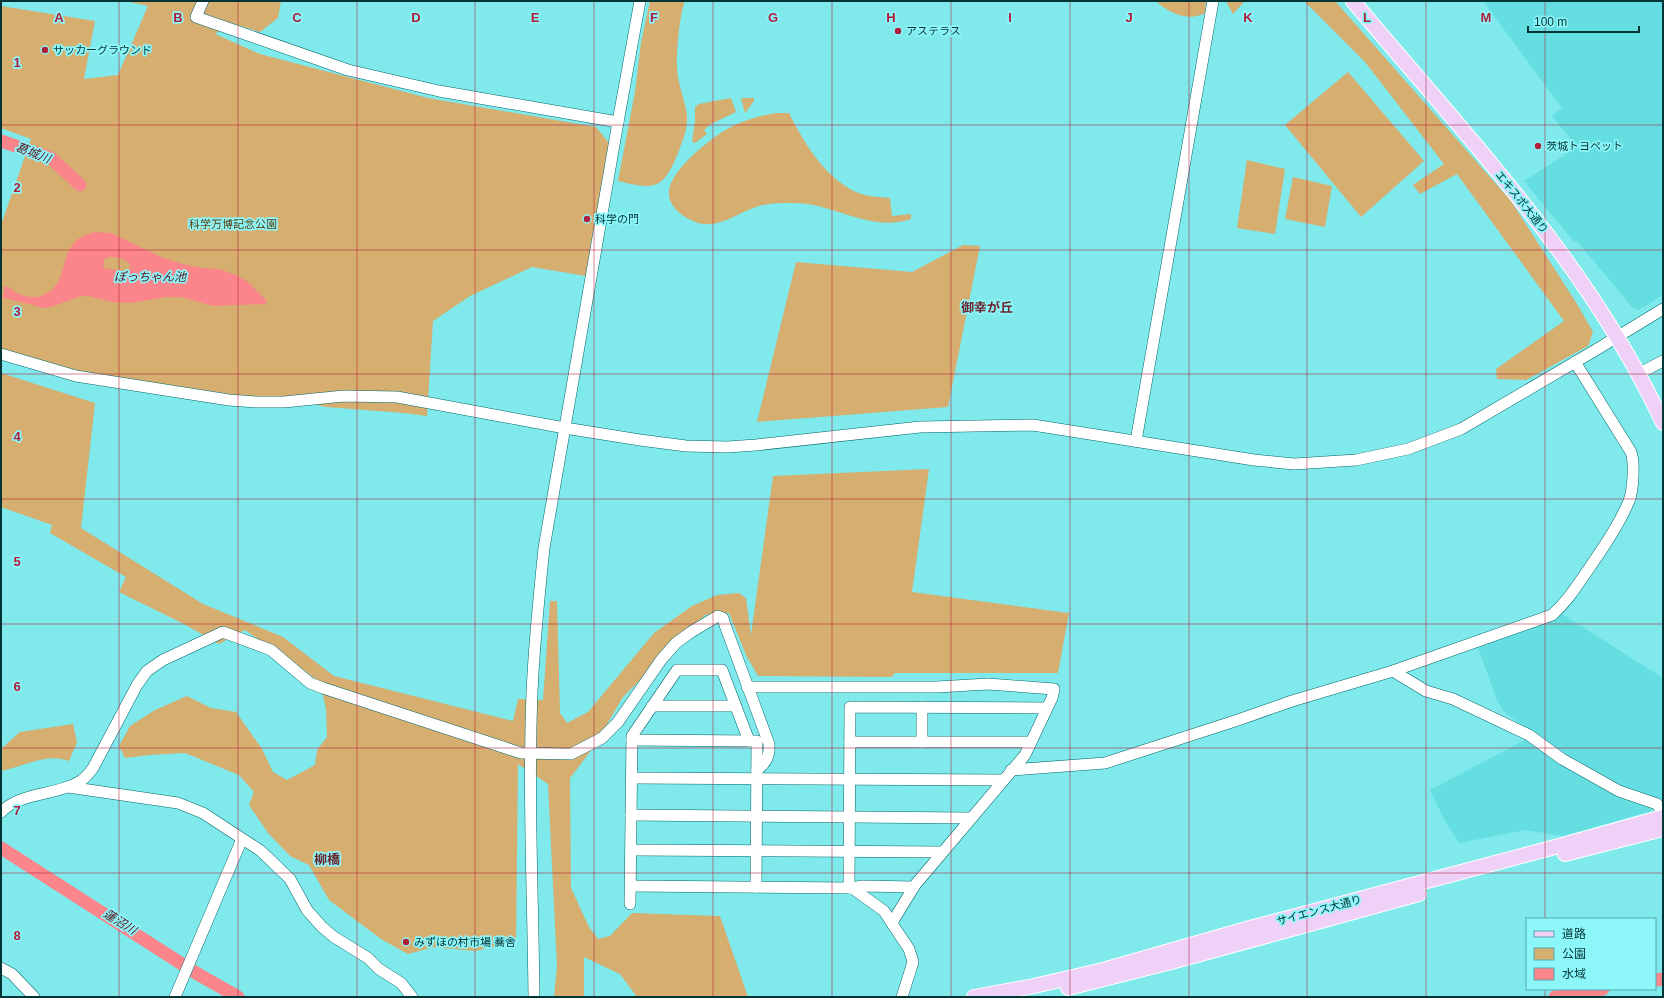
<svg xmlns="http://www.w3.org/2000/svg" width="1664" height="998" font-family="Helvetica,'Noto Sans JP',sans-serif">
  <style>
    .built { fill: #65dee2 }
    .green { fill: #d6ae6f }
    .water { fill: #fa858b; fill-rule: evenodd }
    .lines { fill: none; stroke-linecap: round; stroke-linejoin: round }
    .river { stroke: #fa858b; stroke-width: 13 }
    .minor-casing { stroke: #02676a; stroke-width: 12 }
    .major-casing { stroke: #fff; stroke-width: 16 }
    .minor { stroke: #fff; stroke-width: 11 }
    .major { stroke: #efd1f8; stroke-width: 14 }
    .grid { fill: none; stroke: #b01d38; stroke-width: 1; stroke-opacity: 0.55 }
    .poi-dot { fill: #b01d38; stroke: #8cf6f9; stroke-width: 1.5 }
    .labels { text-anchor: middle; stroke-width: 3.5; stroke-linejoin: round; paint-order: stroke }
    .poi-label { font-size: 11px; fill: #023436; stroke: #8cf6f9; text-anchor: start }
    .street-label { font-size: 11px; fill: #023436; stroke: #8cf6f9 }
    .park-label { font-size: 11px; fill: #5a4114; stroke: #8cf6f9 }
    .water-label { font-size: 12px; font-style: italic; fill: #5a121c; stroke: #8cf6f9 }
    .quarter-label { font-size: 13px; font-weight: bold; fill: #6b242b; stroke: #8cf6f9 }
    .grid-label { font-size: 13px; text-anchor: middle; font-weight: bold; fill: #b01d38; stroke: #8cf6f9; stroke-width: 3.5; stroke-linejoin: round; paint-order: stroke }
  </style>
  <rect width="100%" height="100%" fill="#7fe9ec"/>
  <g class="built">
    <polygon points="1483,1 1663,1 1663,295 1639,310 1633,308 1576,240 1574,242 1524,181 1577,147 1552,116 1562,108"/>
    <polygon points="1558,614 1562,614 1663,678 1663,800 1624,788 1563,756 1504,712 1497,700 1477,645"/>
    <polygon points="1527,739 1650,807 1651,811 1563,836 1525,830 1459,843 1444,819 1430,790"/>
  </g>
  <g class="green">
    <polygon points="125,1 281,1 278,18 260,32 231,23 215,34 260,54 428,98 596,127 609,143 586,276 532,267 470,296 433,321 427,416 404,413 326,407 287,398 257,399 96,375 40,363 1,350 1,225 31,139 1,128 1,6 95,21 84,79 118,75 148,6"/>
    <path d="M 650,1 L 685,1 C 680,12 676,54 677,67 C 677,83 685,99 687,115 C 688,128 683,140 678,153 C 663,190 655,190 618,181 L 635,92 L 641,43 Z"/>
    <path d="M 1156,1 L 1206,1 L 1205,13 C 1189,22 1168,13 1156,1 Z"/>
    <polygon points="1226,1 1245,1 1233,14"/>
    <polygon points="1304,1 1335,1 1511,201 1577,304 1593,332 1588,346 1526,380 1497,379 1496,369 1564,321 1457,174 1420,194 1413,185 1444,164 1365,62"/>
    <polygon points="1348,72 1424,161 1361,217 1285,125"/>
    <polygon points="731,98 736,112 711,124 704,130 707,134 695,143 692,141 695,122 695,107 699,104"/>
    <polygon points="741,98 754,98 754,101 745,113"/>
    <path d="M 776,113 L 789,113 C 804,143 825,178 856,192 C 867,197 879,197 890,198 L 892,216 L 911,214 L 911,219 C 869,233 833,202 792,203 C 781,203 770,203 759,206 C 738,212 716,232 693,221 C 681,216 667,205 669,190 C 673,167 715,134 735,125 C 748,119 762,115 776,113 Z"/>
    <polygon points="1247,160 1285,169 1275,234 1237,228"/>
    <polygon points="1293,177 1332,186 1325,227 1285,219"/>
    <polygon points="963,245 980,246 948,407 757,422 796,262 912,272"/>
    <polygon points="1,373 95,403 81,528 203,604 283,637 334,676 513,721 518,699 543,700 550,601 557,601 560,713 567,723 588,712 654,633 692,606 717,595 739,593 746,598 751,635 773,476 929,469 912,592 1069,613 1058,673 895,673 892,677 758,676 746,655 729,613 705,615 623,697 593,748 570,778 571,888 589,927 598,939 610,936 632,913 720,916 748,997 637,997 620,974 584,957 584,997 554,997 557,966 548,784 518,764 516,942 475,951 434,947 408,954 381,939 329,900 309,865 290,856 268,833 249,805 254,792 239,775 185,753 150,755 125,758 119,746 130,726 155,710 187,696 211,708 236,712 262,749 273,772 287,780 315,765 317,750 327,737 326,709 320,682 245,630 219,644 184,624 119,592 126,577 50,533 52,525 1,507"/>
    <path d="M 73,724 L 77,742 L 69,761 C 46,752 23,767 1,771 L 1,749 L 20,732 Z"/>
  </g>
  <path class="water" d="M 94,232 L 111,233 L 161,257 L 182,264 L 202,268 L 219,269 L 236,275 L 248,282 L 267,301 L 265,305 L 259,304 L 213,306 L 181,297 L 166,297 L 131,303 L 113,302 L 88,296 L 81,296 L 51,307 L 44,308 L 1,297 L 1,294 L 3,295 L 5,290 L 3,289 L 4,286 L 14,290 L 14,292 C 26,297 35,300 47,293 C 67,283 60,254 77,240 C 82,236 88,234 94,232 ZM 108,257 C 116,257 125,258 130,264 L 131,267 L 124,271 L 104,268 L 103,266 L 104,260 Z"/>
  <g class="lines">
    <g class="river">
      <polyline points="1,141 51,158 80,185"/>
      <polyline points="1,848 196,973 238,997"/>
      <polyline points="1655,980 1663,979"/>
      <polyline points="1555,997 1603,989"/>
    </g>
    <g class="minor-casing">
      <g id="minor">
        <polyline points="203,1 196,17 348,70 439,91 618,122"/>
        <polyline points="1,354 76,376 229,400 256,402 284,402 344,396 397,397 565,428 640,440 686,446 727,447 756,445 920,427 1033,425 1254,460 1294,464 1356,460 1408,449 1461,429 1594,351 1663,309"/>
        <polyline points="1638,374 1663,361"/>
        <polyline points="1136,441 1213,1"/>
        <polyline points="1393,671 1426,691 1453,699 1529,735 1562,759 1619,791 1657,804 1663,813"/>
        <polyline points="747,687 937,687 988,684 1054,689 1052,698 1025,755 915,885 893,921 893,925 909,949 913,962 902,997"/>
        <polyline points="652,706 735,706"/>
        <polyline points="632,740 757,741 756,887"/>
        <polyline points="850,742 1031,742"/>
        <polyline points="922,742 922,707"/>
        <path d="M 1011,770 L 1105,763 L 1238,720 L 1292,701 L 1393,671 L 1552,615 C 1568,601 1578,584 1590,567 C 1604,546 1619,525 1629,501 C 1633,490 1635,464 1631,452 L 1575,362"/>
        <polyline points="631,778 1003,780"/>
        <polyline points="68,787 178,803 203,813 261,851 290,879 307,910 322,927 334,937 368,958 379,969 401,983 412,997"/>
        <path d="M 1,812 C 22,791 58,796 82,780 C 86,777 90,772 93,768 L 137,685 L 147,671 L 163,660 L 223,632 L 271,650 L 310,683 L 323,688 L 521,753 L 571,754 L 602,738 L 618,722 L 661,660 L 676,643 L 691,632 L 718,616 L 723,618 L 725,625 L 769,744 C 770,756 766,763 757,770"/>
        <polyline points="631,815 970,818"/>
        <polyline points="631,850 942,852"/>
        <polyline points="631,886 852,888 884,911 893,925"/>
        <polyline points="849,888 850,707 1047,708"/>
        <polyline points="852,888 862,886 914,887"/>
        <polyline points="630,904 632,736 677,670 722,670 749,741"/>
        <polyline points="1,968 12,974 34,997"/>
        <polyline points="175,997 242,839"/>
        <path d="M 534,997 C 533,896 528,794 532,693 C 534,645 539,596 544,548 L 618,122 L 640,1"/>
      </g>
    </g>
    <g class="major-casing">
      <g id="major">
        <path d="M 1353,1 C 1465,135 1589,263 1663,423"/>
        <polyline points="1565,854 1663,829"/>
        <polyline points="1068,988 1175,961 1419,894"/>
        <polyline points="974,997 1034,986 1103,970 1250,928 1559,846 1663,817"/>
      </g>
    </g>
    <use href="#minor" class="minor"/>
    <use href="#major" class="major"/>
  </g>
  <path class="grid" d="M 119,1 L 119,997M 238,1 L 238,997M 357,1 L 357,997M 475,1 L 475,997M 594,1 L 594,997M 713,1 L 713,997M 832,1 L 832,997M 951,1 L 951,997M 1070,1 L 1070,997M 1189,1 L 1189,997M 1307,1 L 1307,997M 1426,1 L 1426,997M 1545,1 L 1545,919M 1,125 L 1663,125M 1,250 L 1663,250M 1,374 L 1663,374M 1,499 L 1663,499M 1,624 L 1663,624M 1,748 L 1663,748M 1,873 L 1663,873M 1545,989 L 1545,997"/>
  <g class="poi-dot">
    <circle cx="898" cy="31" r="4"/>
    <circle cx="45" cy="50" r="4"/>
    <circle cx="1538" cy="146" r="4"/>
    <circle cx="587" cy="219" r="4"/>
    <circle cx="406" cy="942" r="4"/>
  </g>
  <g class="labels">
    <g class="poi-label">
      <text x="906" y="35">アステラス</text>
      <text x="53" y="54">サッカーグラウンド</text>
      <text x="1546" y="150">茨城トヨペット</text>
      <text x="595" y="223">科学の門</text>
      <text x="414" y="946">みずほの村市場 蕎舎</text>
    </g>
    <g class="street-label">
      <text transform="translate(1522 202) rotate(51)" y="4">エキスポ大通り</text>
      <text transform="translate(1319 910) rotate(-15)" y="4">サイエンス大通り</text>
    </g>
    <g class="park-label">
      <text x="233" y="228">科学万博記念公園</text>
    </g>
    <g class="water-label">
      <text transform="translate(33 153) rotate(21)" y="4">葛城川</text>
      <text x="150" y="281">ぽっちゃん池</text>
      <text transform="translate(120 922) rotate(32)" y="4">蓮沼川</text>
    </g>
    <g class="quarter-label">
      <text x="987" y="312">御幸が丘</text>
      <text x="327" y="864">柳橋</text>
    </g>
  </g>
  <g class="grid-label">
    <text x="59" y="22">A</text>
    <text x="178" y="22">B</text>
    <text x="297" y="22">C</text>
    <text x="416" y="22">D</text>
    <text x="535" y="22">E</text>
    <text x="654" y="22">F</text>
    <text x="773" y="22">G</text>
    <text x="891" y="22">H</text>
    <text x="1010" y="22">I</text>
    <text x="1129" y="22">J</text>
    <text x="1248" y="22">K</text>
    <text x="1367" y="22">L</text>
    <text x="1486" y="22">M</text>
    <text x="17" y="67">1</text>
    <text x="17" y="192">2</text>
    <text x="17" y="316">3</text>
    <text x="17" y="441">4</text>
    <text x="17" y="566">5</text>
    <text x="17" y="691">6</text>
    <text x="17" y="815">7</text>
    <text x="17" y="940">8</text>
  </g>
  <rect width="1664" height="998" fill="none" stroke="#023436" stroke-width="4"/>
  <rect x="1526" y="918" width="130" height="72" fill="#8cf6f9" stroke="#55a8ab"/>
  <rect x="1534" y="931" width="20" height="6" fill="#efd1f8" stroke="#55a8ab"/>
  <text x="1562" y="938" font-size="12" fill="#023436">道路</text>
  <rect x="1534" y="948" width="20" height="12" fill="#d6ae6f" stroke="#55a8ab"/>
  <text x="1562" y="958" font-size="12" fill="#023436">公園</text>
  <rect x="1534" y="968" width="20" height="12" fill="#fa858b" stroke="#55a8ab"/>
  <text x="1562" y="978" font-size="12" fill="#023436">水域</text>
  <path d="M1528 26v6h111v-6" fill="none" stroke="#023436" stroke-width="2"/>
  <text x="1534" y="26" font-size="12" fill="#023436" stroke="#8cf6f9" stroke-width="3" paint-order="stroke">100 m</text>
</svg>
